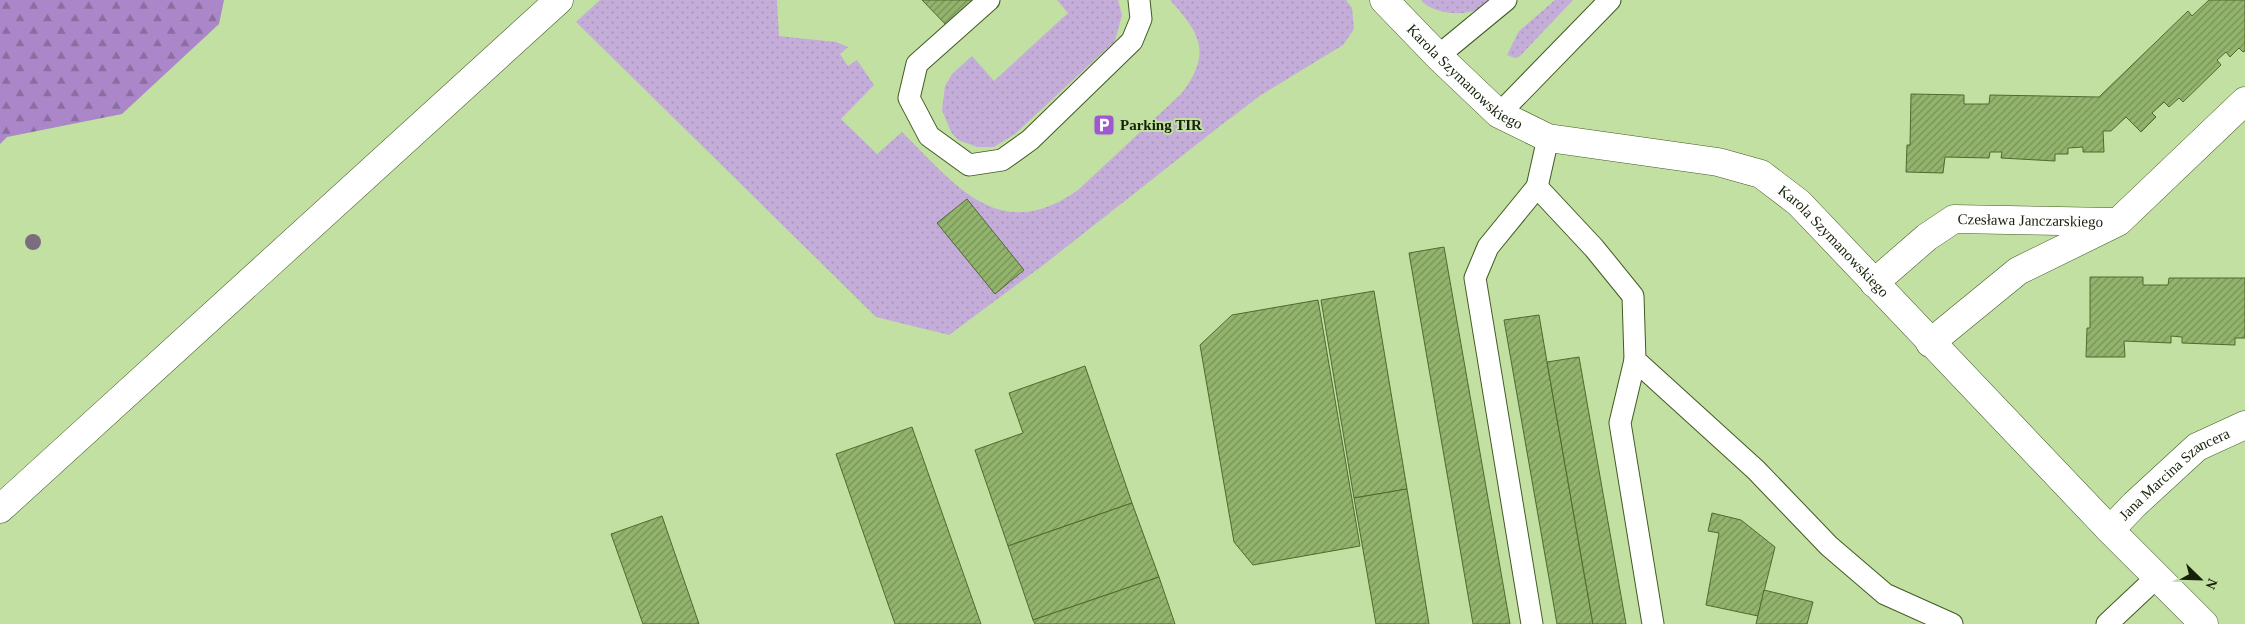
<svg xmlns="http://www.w3.org/2000/svg" width="2245" height="624" font-family="'Times New Roman',serif">
  <style>
    .grass { fill: url(#grass-dots) }
    .forest { fill: url(#forest-firs) }
    .building { fill: url(#building-hatch); stroke: #506a30 }
    .lines { fill: none; stroke-linecap: round; stroke-linejoin: round }
    .lane-casing { stroke: #415b21; stroke-width: 23 }
    .street-casing { stroke: #415b21; stroke-width: 29 }
    .primary-casing { stroke: #415b21; stroke-width: 29 }
    .lane { stroke: #fff; stroke-width: 21 }
    .street { stroke: #fff; stroke-width: 28 }
    .primary { stroke: #fff; stroke-width: 28 }
    .tree { fill: #7c6d7e }
    .labels { text-anchor: middle; stroke-width: 4; stroke-linejoin: round; paint-order: stroke }
    .street-label { font-size: 15px; fill: #162109; stroke: #c1e0a2 }
    .poi-label { font-size: 15px; font-weight: bold; fill: #162109; stroke: #c1e0a2; text-anchor: start }
  </style>
  <defs>
    <pattern id="grass-dots" width="8" height="8" patternUnits="userSpaceOnUse" patternTransform="scale(1.25)"><rect width="8" height="8" fill="#c5add9"/><path d="M2 2h.1M6 6h.1" fill="none" stroke="#a895b9" stroke-width="1.8" stroke-linecap="round"/></pattern>
    <pattern id="forest-firs" width="22" height="20" patternUnits="userSpaceOnUse" patternTransform="scale(1.25)"><rect width="22" height="20" fill="#ab86c8"/><path d="M5 1l3.5 6h-7zM16 11l3.5 6h-7z" fill="#8a6da1"/></pattern>
    <pattern id="building-hatch" width="6" height="6" patternUnits="userSpaceOnUse" patternTransform="scale(1.25)"><rect width="6" height="6" fill="#92b46c"/><path d="M-1 1l2-2M0 6l6-6M5 7l2-2" fill="none" stroke="#769257"/></pattern>
  </defs>
  <rect width="100%" height="100%" fill="#c1e0a2"/>
  <g class="grass">
    <path d="M 600,0 L 777,0 L 779,36 L 836,42 L 848,47 L 840,54 L 848,66 L 857,60 L 874,85 L 841,119 L 877,154 L 902,132 C 956,185 999,246 1078,190 L 1181,94 C 1212,54 1201,34 1170,0 L 1346,0 L 1352,8 L 1354,29 L 1343,45 L 1261,95 L 1220,126 L 1046,263 L 949,335 L 876,317 L 576,22 Z"/>
    <polygon points="1057,0 1118,0 1122,15 1115,41 1015,134 994,147 977,147 958,140 951,132 942,110 945,86 952,74 972,56 994,81 1068,13"/>
    <path d="M 1421,0 L 1490,0 C 1486,3 1482,8 1477,10 C 1461,16 1433,14 1421,0 Z"/>
    <polygon points="1555,0 1573,0 1520,56 1515,58 1507,55 1519,31"/>
  </g>
  <polygon class="forest" points="0,0 224,0 219,24 122,114 7,137 0,144"/>
  <g class="building">
    <polygon points="922,0 985,0 952,31"/>
    <polygon points="2209,0 2245,0 2245,51 2243,52 2239,48 2230,57 2226,52 2217,60 2221,65 2183,102 2179,98 2169,107 2164,102 2152,113 2156,117 2141,132 2126,117 2111,131 2103,131 2104,152 2083,152 2083,147 2068,148 2068,154 2055,154 2055,161 2001,158 2002,152 1990,152 1989,158 1945,157 1943,173 1906,172 1907,145 1910,145 1911,94 1964,95 1964,104 1989,104 1990,95 2099,97 2188,11 2192,16"/>
    <polygon points="967,199 1024,270 995,294 937,223"/>
    <polygon points="1444,247 1510,624 1473,624 1409,253"/>
    <polygon points="2090,277 2143,277 2143,285 2168,285 2169,278 2245,278 2245,338 2235,338 2235,345 2182,343 2182,337 2171,336 2171,343 2124,341 2125,357 2086,357 2087,328 2090,328"/>
    <polygon points="1374,291 1407,489 1354,498 1321,300"/>
    <polygon points="1318,300 1360,546 1253,565 1234,542 1200,345 1232,315"/>
    <polygon points="1539,315 1547,362 1593,624 1557,624 1504,320"/>
    <polygon points="1579,357 1626,624 1593,624 1547,362"/>
    <polygon points="1085,366 1132,503 1008,546 975,450 1023,433 1009,393"/>
    <polygon points="912,427 981,624 895,624 836,454"/>
    <polygon points="1407,489 1429,624 1376,624 1354,498"/>
    <polygon points="1132,503 1159,577 1033,620 1008,546"/>
    <polygon points="1712,513 1741,520 1775,547 1758,616 1706,605 1719,533 1708,531"/>
    <polygon points="662,516 699,624 643,624 611,534"/>
    <polygon points="1159,577 1175,624 1035,624 1033,620"/>
    <polygon points="1764,590 1813,602 1807,624 1756,624"/>
  </g>
  <g class="lines">
    <g class="lane-casing">
      <g id="lane">
        <polyline points="989,0 917,64 909,98 929,136 969,165 1002,160 1030,140 1132,41 1141,19 1139,0"/>
        <polyline points="1438,56 1506,0"/>
        <polyline points="1499,114 1610,0"/>
        <polyline points="1537,187 1594,248 1633,296 1635,360 1756,470 1829,546 1885,594 1952,624"/>
        <polyline points="1635,360 1620,423 1653,624"/>
        <polyline points="1532,624 1475,278 1488,247 1537,187 1548,138"/>
        <polyline points="2107,624 2157,577"/>
      </g>
    </g>
    <g class="street-casing">
      <g id="street">
        <path id="s1" d="M 1384,0 L 1438,56 L 1499,114 L 1548,138 L 1718,162 L 1761,174 L 1799,203 L 2110,530 L 2204,624"/>
        <path id="s2" d="M 1874,283 L 1927,237 L 1954,219 L 2113,222"/>
        <polyline points="1930,343 2018,271 2118,222 2245,101"/>
        <path id="s3" d="M 2110,530 L 2135,504 L 2197,447 L 2245,425"/>
      </g>
    </g>
    <g class="primary-casing">
      <polyline id="primary" points="0,509 559,0"/>
    </g>
    <use href="#lane" class="lane"/>
    <use href="#street" class="street"/>
    <use href="#primary" class="primary"/>
  </g>
  <circle class="tree" cx="33" cy="242" r="8"/>
  <defs>
    <g id="parking-square" transform="scale(1.125)"><rect x="-9" y="-9" width="18" height="18" rx="4" fill="#9f59ce" stroke="#c1e0a2"/><path d="M-3.5-5.5H1a3.5 3.5 0 0 1 0 7H-1V5.5H-3.5ZM-1-3.4V-.6H.8a1.4 1.4 0 0 0 0-2.8Z" fill="#fff"/></g>
  </defs>
  <g fill-rule="evenodd">
    <use href="#parking-square" x="1104" y="125"/>
  </g>
  <g class="labels">
    <g class="street-label">
      <text dy="5" stroke="none"><textPath href="#s1" startOffset="112">Karola Szymanowskiego</textPath></text>
      <text dy="5" stroke="none"><textPath href="#s2" startOffset="179">Czesława Janczarskiego</textPath></text>
      <text dy="5" stroke="none"><textPath href="#s1" startOffset="532">Karola Szymanowskiego</textPath></text>
      <text dy="5" stroke="none"><textPath href="#s3" startOffset="86">Jana Marcina Szancera</textPath></text>
    </g>
    <g class="poi-label">
      <text x="1120" y="130">Parking TIR</text>
    </g>
  </g>
  <g transform="translate(2200 579) rotate(113)" stroke="#c1e0a2" stroke-width="4" paint-order="stroke">
  <path d="M0-4L9 19L0 12L-9 19Z" fill="#162109"/>
  <text y="-8" font-size="14" font-weight="bold" text-anchor="middle" fill="#162109">N</text>
  </g>
</svg>
